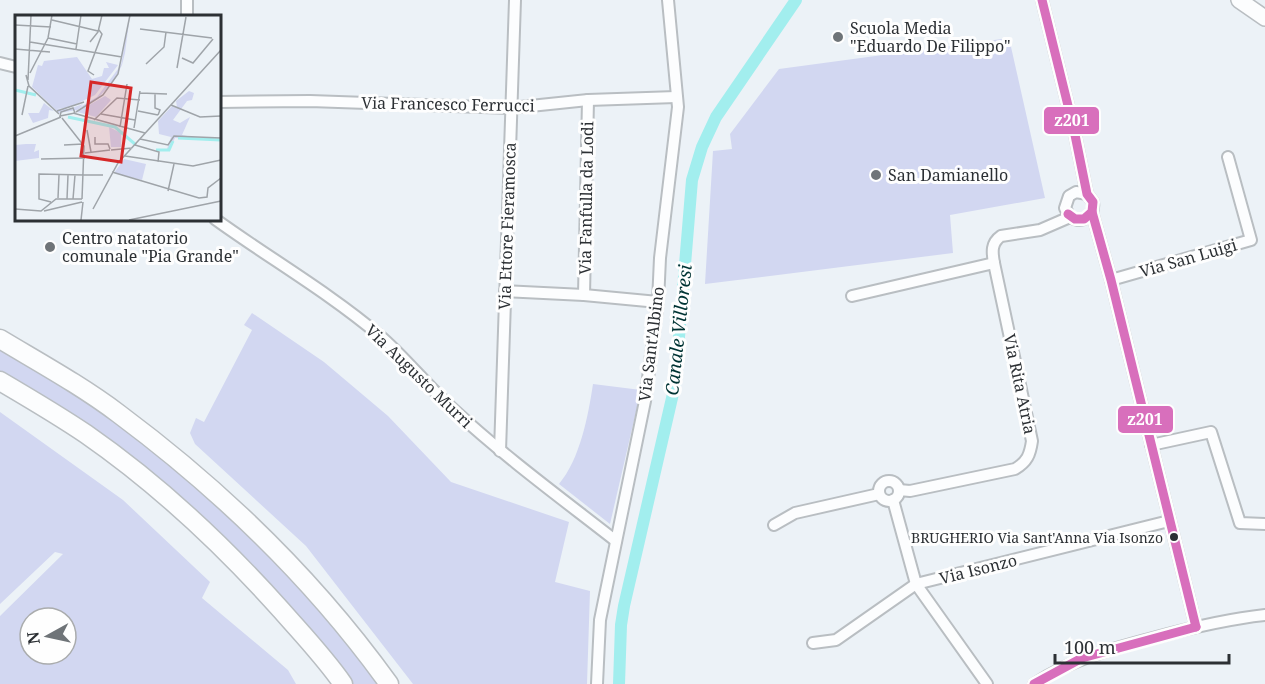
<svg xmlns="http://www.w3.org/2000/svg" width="1265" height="684" font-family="'Noto Serif',serif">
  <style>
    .green { fill: #d2d7f1; fill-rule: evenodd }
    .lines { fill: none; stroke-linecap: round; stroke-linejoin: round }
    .canal { stroke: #a2eeee; stroke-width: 12 }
    .street-casing { stroke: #b9bec2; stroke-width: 14 }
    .secondary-casing { stroke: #b9bec2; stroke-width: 18 }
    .primary-casing { stroke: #b9bec2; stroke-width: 21 }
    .street { stroke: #fcfdfe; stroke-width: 10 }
    .secondary { stroke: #fcfdfe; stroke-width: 15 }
    .primary { stroke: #fcfdfe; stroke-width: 18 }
    .bus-1-casing { stroke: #fefefe; stroke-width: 14 }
    .bus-1 { stroke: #d86fbc; stroke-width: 9 }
    .poi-dot { fill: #6f7478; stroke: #fefefe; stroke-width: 2 }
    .bus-dot { fill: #2c3034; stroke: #fefefe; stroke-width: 2 }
    .labels { text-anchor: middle; stroke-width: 6; stroke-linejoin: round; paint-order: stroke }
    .bus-label { font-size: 14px; fill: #2c3034; stroke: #fefefe; text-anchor: end }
    .poi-label { font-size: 16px; fill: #2c3034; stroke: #fefefe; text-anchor: start }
    .street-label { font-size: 16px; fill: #2c3034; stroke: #fefefe }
    .water-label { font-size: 18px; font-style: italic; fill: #003434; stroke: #fefefe }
    .inset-river { fill: none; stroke: #a2eeee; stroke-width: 3 }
    .inset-road { fill: none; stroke: #9fa4a9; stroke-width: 1.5 }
    .view { fill: #d62828; fill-opacity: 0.15; stroke: #d62828; stroke-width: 3 }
    .inset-edge { fill: none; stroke: #2c3034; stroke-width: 3 }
    .line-badge { stroke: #fefefe; stroke-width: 2 }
    .badge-label { font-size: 16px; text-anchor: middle; font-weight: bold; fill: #fff }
  </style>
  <rect width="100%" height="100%" fill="#ecf2f7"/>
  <g class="green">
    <polygon points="1009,38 1045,198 950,215 953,253 705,284 713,151 732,149 730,134 779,69"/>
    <polygon points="252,313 324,362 388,416 451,482 569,522 555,582 590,591 587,684 413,684 306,546 195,444 190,433 196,418 204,422 252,330 244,325"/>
    <polygon points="0,346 18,355 109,417 156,452 244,529 336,628 378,684 350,684 226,543 0,374"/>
    <path d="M 593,384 L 641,390 L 610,524 L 559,484 C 580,459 588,417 593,384 Z"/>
    <path d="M 0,412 L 123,500 L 210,582 L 202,598 L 288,670 L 296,684 L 0,684 L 0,616 L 63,554 L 55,552 L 0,604 ZM 30,618 L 66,618 L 66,654 L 30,654 Z"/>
  </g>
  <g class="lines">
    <polyline class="canal" points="619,684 621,625 624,606 675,385 692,180 702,147 716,117 796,0"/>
    <g class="street-casing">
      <g id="street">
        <polyline points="187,0 187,16"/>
        <path d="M 1042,0 L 1074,130 L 1087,194 L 1093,202 C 1095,216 1083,224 1070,217 L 1065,208 L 1069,196 L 1076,192 L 1087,194"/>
        <polyline points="0,63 16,67"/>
        <polyline points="219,102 310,101 511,108 588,100 676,97"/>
        <polyline points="1092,212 1111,280 1196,627"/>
        <path d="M 215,219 C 269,258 328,292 379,335 C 406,358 427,386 453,409 C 505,457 561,498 616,541"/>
        <polyline points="1111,280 1251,240 1228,157"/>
        <polyline points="505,291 584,295 658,302"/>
        <polyline points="584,295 588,100"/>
        <polyline points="852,296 994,263"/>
        <polyline points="1151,445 1211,432 1240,523 1265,524"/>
        <polyline points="500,451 515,0"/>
        <circle cx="889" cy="491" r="10"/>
        <path d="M 899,490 L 910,491 L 1015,469 C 1027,462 1030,455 1032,441 L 994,263 C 992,252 991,243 1001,236 L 1040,230 L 1070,217"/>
        <polyline points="893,500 916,584 987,684"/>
        <polyline points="774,525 795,513 879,494"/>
        <polyline points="813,643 836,640 916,584 1169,521"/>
        <polyline points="597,684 600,620 645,401 658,302 660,258 678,107 668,0"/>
        <path d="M 1034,684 C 1072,659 1109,650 1153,638 C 1190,628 1227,619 1265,615"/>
      </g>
    </g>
    <g class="secondary-casing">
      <polyline id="secondary" points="1239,0 1265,18"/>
    </g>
    <g class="primary-casing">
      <g id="primary">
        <path d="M 0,339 C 40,363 82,386 119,414 C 221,490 315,581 389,684"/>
        <path d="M 0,381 C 29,398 58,415 86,434 C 158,484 223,545 282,611 C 303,635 325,658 343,684"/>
      </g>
    </g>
    <use href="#street" class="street"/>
    <use href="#secondary" class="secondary"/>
    <use href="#primary" class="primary"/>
    <g class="bus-1-casing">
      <g id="bus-1">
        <polyline points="1042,0 1074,130 1087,194 1093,202 1092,212 1084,219 1075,219 1068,214"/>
        <polyline points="1092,212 1111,280 1196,627"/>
        <polyline points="1034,684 1082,658 1196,627"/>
      </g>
    </g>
    <use href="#bus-1" class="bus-1"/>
  </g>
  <g class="poi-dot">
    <circle cx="838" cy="37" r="6"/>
    <circle cx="876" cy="175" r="6"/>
    <circle cx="50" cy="247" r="6"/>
  </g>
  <circle class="bus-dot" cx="1174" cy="537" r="5"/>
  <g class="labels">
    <g class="bus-label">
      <text x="1163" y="543">BRUGHERIO Via Sant'Anna Via Isonzo</text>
    </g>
    <g class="poi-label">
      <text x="850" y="34">Scuola Media<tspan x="850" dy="18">"Eduardo De Filippo"</tspan></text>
      <text x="888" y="181">San Damianello</text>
      <text x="62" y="244">Centro natatorio<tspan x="62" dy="18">comunale "Pia Grande"</tspan></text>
    </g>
    <g class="street-label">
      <text transform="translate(448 104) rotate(1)" y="6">Via Francesco Ferrucci</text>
      <text transform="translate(586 198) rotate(-89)" y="6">Via Fanfulla da Lodi</text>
      <text transform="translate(507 226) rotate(-88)" y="6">Via Ettore Fieramosca</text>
      <text transform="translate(1188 258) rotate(-16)" y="6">Via San Luigi</text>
      <text transform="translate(651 344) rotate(-83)" y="6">Via Sant'Albino</text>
      <text transform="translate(419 376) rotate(44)" y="6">Via Augusto Murri</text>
      <text transform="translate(1020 384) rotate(78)" y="6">Via Rita Atria</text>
      <text transform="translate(978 569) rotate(-14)" y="6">Via Isonzo</text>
    </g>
    <g class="water-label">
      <text transform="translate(679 330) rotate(-84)" y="6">Canale Villoresi</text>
    </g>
  </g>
  <g transform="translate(15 15)">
    <rect width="206" height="206" fill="#ecf2f7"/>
    <path d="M 115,0 L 110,38 L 107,50 L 99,66 L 83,83 L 62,95 L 44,98 L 17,72 L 23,50 L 27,51 L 29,46 L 62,42 L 77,64 L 87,61 L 89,53 L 94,53 L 91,47 L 103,50 L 80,80 L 53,93 L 41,94 L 54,94 L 68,89 L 65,92 L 82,82 L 106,50 ZM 174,76 L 179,78 L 177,85 L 172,86 L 158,105 L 165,108 L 175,102 L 167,120 L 194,125 L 160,123 L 155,134 L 147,135 L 152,134 L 156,122 L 144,119 L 143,106 L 157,91 L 162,92 L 161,86 ZM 90,81 L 96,85 L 81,102 L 62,97 ZM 29,88 L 39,96 L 34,95 L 33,103 L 18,108 L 13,98 L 24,98 ZM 94,112 L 106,118 L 106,132 L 96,132 ZM 11,129 L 21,129 L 19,137 L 24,135 L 24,143 L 0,146 L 0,130 ZM 109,144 L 131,149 L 127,165 L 99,158 Z" fill="#d2d7f1"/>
    <path class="inset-river" d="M 0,75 L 21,80M 53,102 L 100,112 L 121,130M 163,123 L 206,125M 141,135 L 154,135 L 158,126"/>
    <path class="inset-road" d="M 37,5 L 83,16M 0,10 L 36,12M 125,14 L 197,23M 33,23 L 62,29M 15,27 L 107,42M 75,27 L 83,17 L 87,0M 0,34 L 35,37M 61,34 L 66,0M 167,43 L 178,48 L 198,24M 131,49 L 149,32 L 151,17M 162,53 L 171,2M 15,58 L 33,23 L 37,0M 11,60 L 14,71 L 44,99M 79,60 L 73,56 L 87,19 L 84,15M 13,65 L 16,0M 125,78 L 152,79M 140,78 L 140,93 L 145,95 L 143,100M 156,90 L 185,102 L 206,101M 58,93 L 60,98 L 45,101 L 46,97 ZM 42,96 L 69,87M 123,96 L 143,100M 61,97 L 88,80 L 103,59 L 115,0M 58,98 L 130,118M 86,99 L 120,105M 7,100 L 13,71M 47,103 L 69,131 L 67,184M 79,105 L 102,83 L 125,85M 105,112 L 112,69M 119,113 L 125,76M 72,115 L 76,137M 0,121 L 46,102M 80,122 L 80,129 L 93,129 L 95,134M 125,124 L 153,130 L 159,121 L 206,123M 49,130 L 68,129M 120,130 L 144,137 L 143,147M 96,135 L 117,133M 70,138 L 95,135M 110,141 L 178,151 L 206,145M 26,144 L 70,143M 97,157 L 184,183 L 192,182 L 193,173 L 206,163M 69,160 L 88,160M 153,176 L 159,149M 43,183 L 44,160M 52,184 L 53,160M 58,184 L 60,160M 36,187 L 24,184 L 24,159 L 69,160M 0,194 L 26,196 L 41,184 L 67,184M 78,194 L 103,148 L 206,35M 29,196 L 67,187M 66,205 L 68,187M 114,205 L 206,186"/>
    <path class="view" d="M 76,67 L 116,73 L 106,147 L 66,141 Z"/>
    <rect width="206" height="206" class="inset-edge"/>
  </g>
  <g class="line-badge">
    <rect x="1043" y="106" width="57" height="29" rx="6" fill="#d86fbc"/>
    <rect x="1117" y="405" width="57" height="29" rx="6" fill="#d86fbc"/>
  </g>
  <g class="badge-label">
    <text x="1072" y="126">z201</text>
    <text x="1145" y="425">z201</text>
  </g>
  <g transform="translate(48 636) rotate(262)"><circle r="28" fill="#fefefe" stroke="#aaacad" stroke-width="1.5"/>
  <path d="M0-4.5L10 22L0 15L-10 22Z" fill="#6f7478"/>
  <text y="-9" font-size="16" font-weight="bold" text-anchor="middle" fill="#2c3034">N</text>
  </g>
  <path d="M1055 654v9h174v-9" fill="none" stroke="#2c3034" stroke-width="3"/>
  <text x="1064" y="654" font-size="18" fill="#2c3034" stroke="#fefefe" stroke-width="4.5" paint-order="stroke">100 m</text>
</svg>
